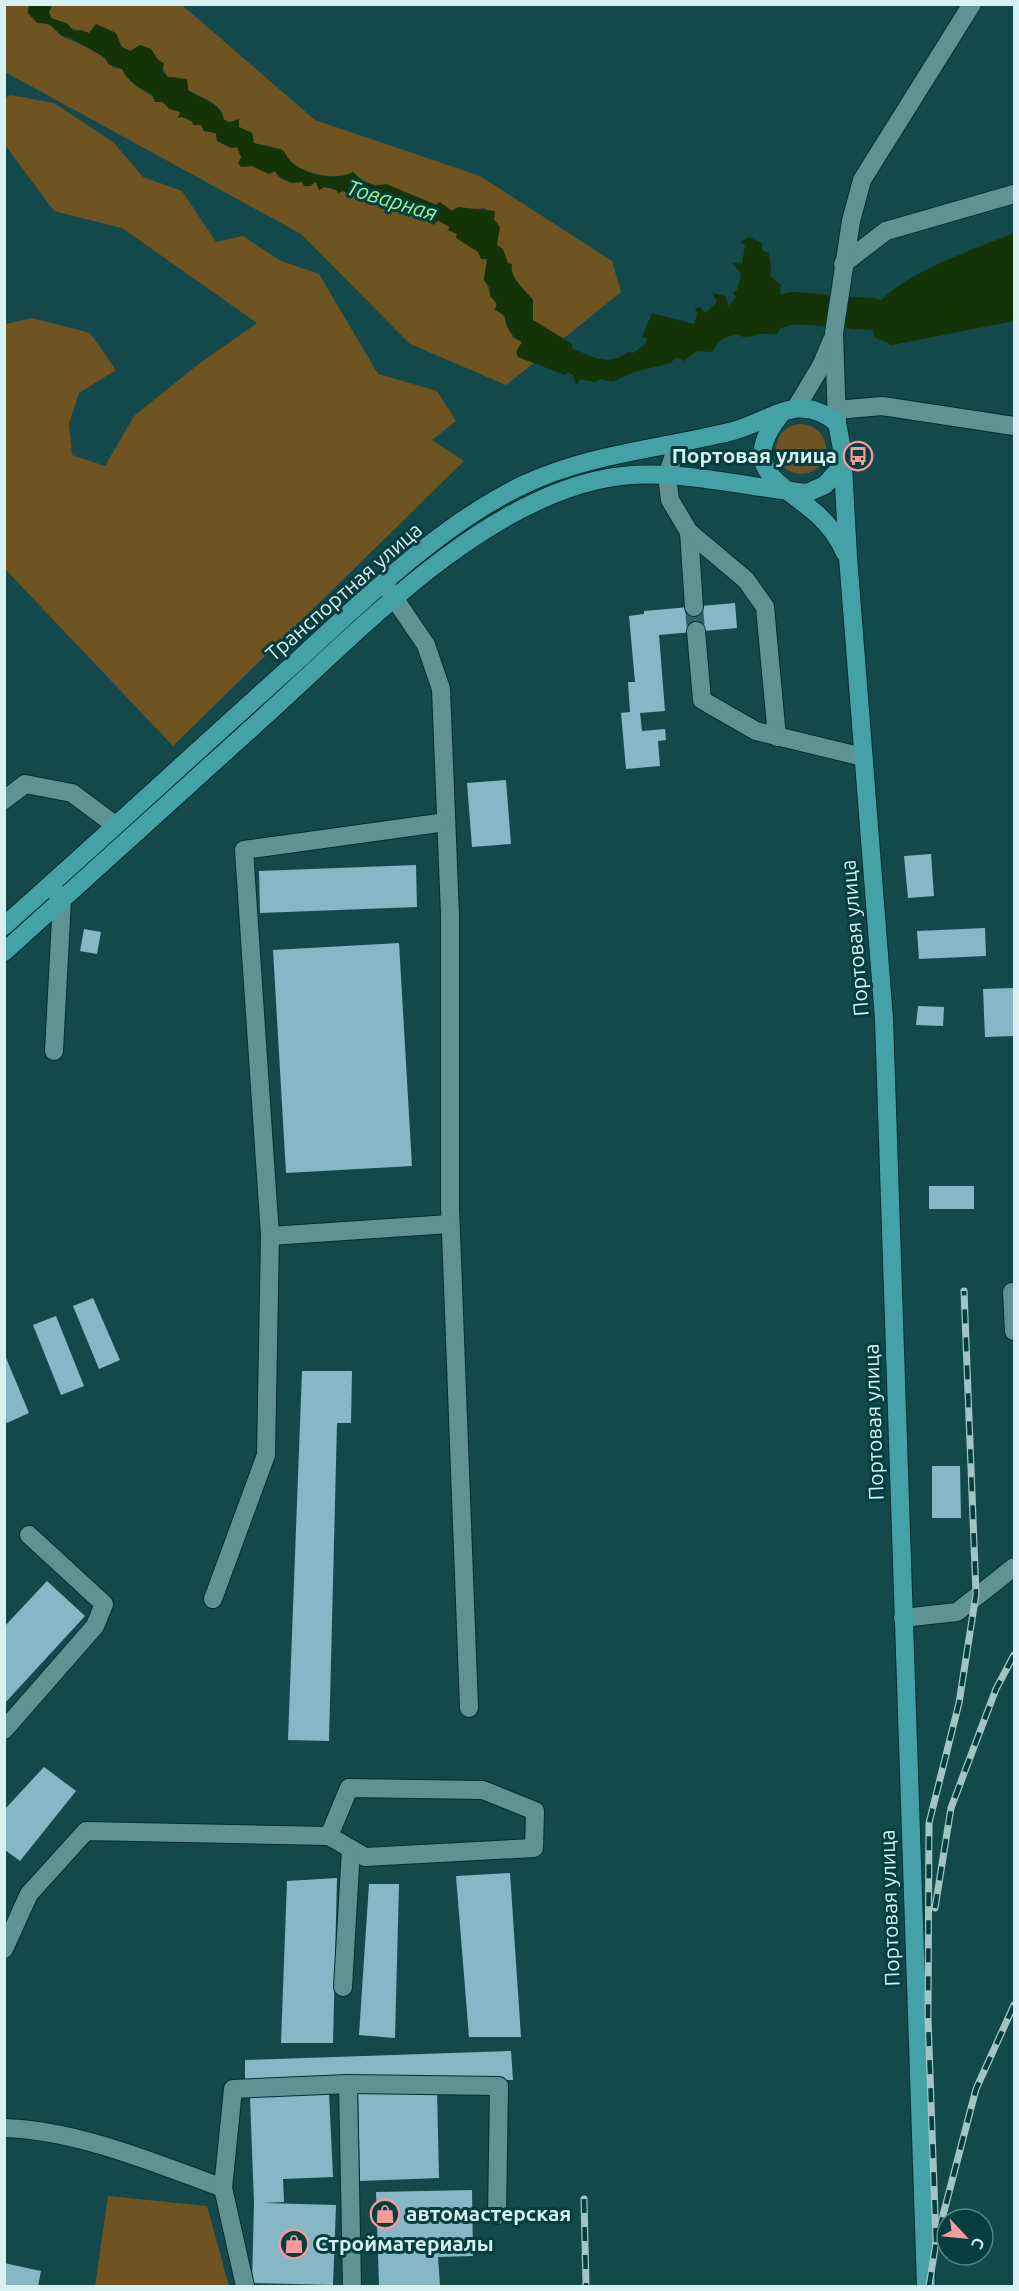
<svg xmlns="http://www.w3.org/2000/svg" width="1019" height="2291" font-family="Ubuntu,sans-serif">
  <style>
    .green { fill: #6f5320 }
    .water { fill: #143408 }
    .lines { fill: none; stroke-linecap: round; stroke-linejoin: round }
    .river { stroke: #143408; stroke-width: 32 }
    .building { fill: #87b6c5 }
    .minor-tunnel { stroke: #316264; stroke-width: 18; stroke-dasharray: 18 9; stroke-linecap: butt }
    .minor-casing { stroke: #042d2f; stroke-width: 20 }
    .major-casing { stroke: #042d2f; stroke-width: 20 }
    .minor { stroke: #609294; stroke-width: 18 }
    .major { stroke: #44a2a6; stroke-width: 18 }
    .rail-casing { stroke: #a3c4c5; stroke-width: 7 }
    .rail { stroke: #053e40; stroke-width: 4.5; stroke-dasharray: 14; stroke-linecap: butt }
    .labels { text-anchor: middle; stroke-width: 6; stroke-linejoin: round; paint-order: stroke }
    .poi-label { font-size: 21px; font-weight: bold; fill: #d7f0f1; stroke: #053e40; text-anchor: start }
    .street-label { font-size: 21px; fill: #d7f0f1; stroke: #053e40 }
    .water-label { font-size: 22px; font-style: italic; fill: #9ff286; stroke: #053e40 }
  </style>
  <rect width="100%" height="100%" fill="#14494b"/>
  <g class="green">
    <path d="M 4,5 L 29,5 L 28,13 C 35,21 38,21 47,24 C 54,26 57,33 62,36 C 79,45 101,50 113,68 L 123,69 C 128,86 164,103 180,112 L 182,117 L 201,125 L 204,131 L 216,133 L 217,141 L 231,148 L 237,147 C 243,163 255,167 269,174 L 276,171 L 278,176 L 291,183 L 316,181 L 319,190 L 324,187 L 362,195 L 382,203 L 391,199 L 399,208 C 407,207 421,212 426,219 C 451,220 467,244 487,259 L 484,280 C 489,286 488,292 492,298 C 501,311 508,322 513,338 L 522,342 L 518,357 L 534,363 L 506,385 L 410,344 L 301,234 L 5,72 Z"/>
    <path d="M 52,5 L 182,5 L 315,120 L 480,176 L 612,261 L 621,292 L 563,339 L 533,320 L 533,300 L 515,280 L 497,245 L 497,224 L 485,208 L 468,210 L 458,207 L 451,211 L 386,184 C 372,187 363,182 353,172 C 339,181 302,174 289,160 C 284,155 280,150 272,147 C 268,144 259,145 254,143 L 252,133 L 224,120 C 222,102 200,98 188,90 L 188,84 L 175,77 L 168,77 L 151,49 L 140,45 L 131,51 C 104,39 76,33 51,18 L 49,12 Z"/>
    <polygon points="10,95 54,103 113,142 143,177 182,191 216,242 243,236 281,261 319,274 378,374 437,391 456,421 432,440 464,461 173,746 5,569 5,324 32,318 90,333 116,370 79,393 69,423 72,455 105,466 134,416 200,363 257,323 122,228 54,211 5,145 5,98"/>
    <circle cx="801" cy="449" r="25"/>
    <polygon points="108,2196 207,2206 229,2286 95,2286"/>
  </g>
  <g class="water">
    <path d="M 29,5 L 52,5 L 49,12 L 51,18 L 68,24 L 73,31 L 81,30 L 89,33 L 96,24 L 116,33 L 122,47 L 130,51 L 140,45 L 151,49 L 158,60 L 164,63 L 162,71 L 168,77 L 187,79 L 188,90 C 201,99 221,102 224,120 L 230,122 L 239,119 L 239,127 L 252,133 L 254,143 C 263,146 274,148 280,149 C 285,150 286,156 289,159 C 301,175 338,182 353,172 L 363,181 L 375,186 L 386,184 L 436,205 L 440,202 L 452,211 L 458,207 L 495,211 L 494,219 L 500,227 L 497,245 L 503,249 L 508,263 L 512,264 C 509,277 525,290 533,300 L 533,320 L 572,344 L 572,348 C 591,356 609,368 629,351 L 633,353 L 645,344 L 647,339 L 642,337 L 652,313 L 694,324 L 697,314 L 695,308 L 700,307 L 705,313 L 717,302 L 712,293 L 726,296 L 728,306 L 736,297 L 733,293 L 737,290 L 741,274 L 732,262 L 742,264 L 745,245 L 740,242 L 749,237 L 762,243 L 762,250 L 769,253 L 771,267 L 770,276 L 781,285 L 780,293 L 788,301 L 788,314 L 777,334 C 762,335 734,331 721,340 C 718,342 714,349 712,352 L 697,351 L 684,361 L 676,357 L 671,363 L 634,372 L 612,382 L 601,379 L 595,382 L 580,379 L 576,386 L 573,375 L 568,372 L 565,375 L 518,357 L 516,352 L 522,342 C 512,337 505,327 505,316 L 495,310 L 497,303 L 490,296 L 490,287 L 484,280 L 487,259 L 481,259 L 478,252 L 456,238 L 457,234 L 448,230 L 450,227 L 438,220 L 434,225 L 423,215 L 417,220 L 416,212 L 406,207 L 394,207 L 391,199 L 382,203 L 365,199 L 362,195 L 352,196 L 343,191 L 338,193 L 336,190 L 324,187 L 319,190 L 316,182 L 310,186 L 304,186 L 302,182 C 292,184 280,181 275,171 L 269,174 L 252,166 L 241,167 L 238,163 L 241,157 L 237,147 L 232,148 L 217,141 L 216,133 L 204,131 L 201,125 L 193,125 L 192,121 L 182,117 L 178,118 L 180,112 L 169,109 L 163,102 L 155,102 L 152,94 C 140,89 127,81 122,69 L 108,64 L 106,58 L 69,37 L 62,36 L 49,24 L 37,23 L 28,13 Z"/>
    <path d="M 1014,233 L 1014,321 L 892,345 L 874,337 C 873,331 871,320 873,314 C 883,279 981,247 1014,233 Z"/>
  </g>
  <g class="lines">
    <g class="river">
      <polyline points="853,313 873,314"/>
      <polyline points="746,321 793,308 821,310"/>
    </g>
  </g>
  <g class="building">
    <polygon points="735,603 737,628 659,635 665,711 640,713 642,731 665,729 666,740 658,741 660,766 626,769 621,713 630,712 628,682 635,682 629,616 644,614 644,611"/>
    <polygon points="506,780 511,844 472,847 467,783"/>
    <polygon points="931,854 934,896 908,898 904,856"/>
    <polygon points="416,865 417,907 260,913 259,871"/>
    <polygon points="985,928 986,956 919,959 917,931"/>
    <polygon points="84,929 101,932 97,954 80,951"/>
    <polygon points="399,943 412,1166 286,1173 273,950"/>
    <polygon points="1014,988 1014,1036 985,1037 983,989"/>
    <polygon points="918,1006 944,1007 943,1026 916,1025"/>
    <rect x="929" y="1186" width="45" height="23"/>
    <polygon points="93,1298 120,1360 99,1369 73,1306"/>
    <polygon points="56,1316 84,1386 61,1395 33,1325"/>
    <polygon points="4,1353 29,1413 7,1423 4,1418"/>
    <polygon points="302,1371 352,1371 351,1423 337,1423 329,1741 288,1740"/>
    <polygon points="932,1466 960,1466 961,1518 932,1518"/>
    <polygon points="47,1581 85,1616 4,1704 4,1627"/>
    <polygon points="44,1767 76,1791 20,1861 5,1850 5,1809"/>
    <polygon points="510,1873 521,2037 469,2037 456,1876"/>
    <polygon points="337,1878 333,2043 281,2043 287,1881"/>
    <polygon points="369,1884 399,1884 395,2038 359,2035"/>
    <polygon points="511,2051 513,2080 245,2082 245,2060"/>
    <polygon points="437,2090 439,2178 360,2181 358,2092"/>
    <polygon points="329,2093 333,2177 283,2179 284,2202 263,2203 336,2205 333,2285 252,2283 254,2203 250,2097"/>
    <polygon points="472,2190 473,2256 438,2257 440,2286 379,2286 376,2192"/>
    <polygon points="4,2263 41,2271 38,2286 4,2286"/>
  </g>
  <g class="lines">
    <polyline class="minor-tunnel" points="694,607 696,631"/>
    <g class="minor-casing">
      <g id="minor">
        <polyline points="843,264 886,231 1014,194"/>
        <polyline points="797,406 821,366 832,340"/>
        <polyline points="836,410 882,406 1014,426"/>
        <polyline points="837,423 834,333 851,221 862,180 972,4"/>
        <polyline points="678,443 667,476 670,500 689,532 694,607"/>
        <polyline points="689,532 746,580 765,607 777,737"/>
        <polyline points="386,586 426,645 441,689 450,915 450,1207 469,1708"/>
        <polyline points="696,631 702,700 756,731 863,757"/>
        <polyline points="4,800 25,784 72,793 115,825"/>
        <polyline points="54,1051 62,900 55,891"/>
        <polyline points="270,1236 244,850 446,822"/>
        <polyline points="1012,1292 1014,1331"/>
        <polyline points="213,1599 266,1455 270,1236 450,1224"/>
        <polyline points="903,1618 957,1612 1014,1567"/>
        <polyline points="4,1730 95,1626 104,1604 29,1535"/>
        <polyline points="4,1949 29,1894 86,1831 329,1836 365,1857 534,1848 535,1811 483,1790 349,1788 329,1836"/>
        <polyline points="343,1987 351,1849"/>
        <polyline points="348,2084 499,2086 497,2215"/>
        <path d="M 4,2128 C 77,2130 155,2163 223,2188"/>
        <polyline points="245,2286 223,2188 233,2089 348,2084 352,2286"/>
      </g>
    </g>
    <g class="major-casing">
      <g id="major">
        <path d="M 781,414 C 736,469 782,483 818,515 C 830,526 839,539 845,553"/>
        <path d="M 4,926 C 102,839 198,750 295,663 C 361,602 441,524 523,485 C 588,454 659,449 729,432 C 771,422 797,390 837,423 L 842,449 L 848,557 L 884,1019 L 926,2286"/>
        <path d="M 4,952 C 91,873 179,794 266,715 C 358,632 474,508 598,480 C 665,464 739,487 807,493 L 825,485 L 842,466"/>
      </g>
    </g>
    <use href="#minor" class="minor"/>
    <use href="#major" class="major"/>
    <g class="rail-casing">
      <g id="rail">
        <polyline points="935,1908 951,1808 996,1689 1014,1655"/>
        <polyline points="584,2199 586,2286"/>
        <polyline points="936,2242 928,2018 929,1823 959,1703 976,1594 964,1291"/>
        <polyline points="929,2286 936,2242 976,2089 1014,2005"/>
      </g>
    </g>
    <use href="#rail" class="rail"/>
  </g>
  <defs>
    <g id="bus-ring" transform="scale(1.5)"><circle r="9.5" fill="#053e40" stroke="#f59b9c" stroke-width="1.5"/><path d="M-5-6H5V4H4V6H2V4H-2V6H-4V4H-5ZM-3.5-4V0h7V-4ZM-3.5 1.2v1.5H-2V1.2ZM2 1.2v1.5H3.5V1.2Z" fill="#f59b9c"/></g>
    <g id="shop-ring" transform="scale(1.5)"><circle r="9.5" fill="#053e40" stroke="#f59b9c" stroke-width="1.5"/><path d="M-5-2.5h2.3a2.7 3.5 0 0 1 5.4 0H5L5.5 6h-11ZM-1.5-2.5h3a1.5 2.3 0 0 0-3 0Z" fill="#f59b9c"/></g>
  </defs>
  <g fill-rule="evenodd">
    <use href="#bus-ring" x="858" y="456"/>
    <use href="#shop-ring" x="385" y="2214"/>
    <use href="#shop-ring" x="294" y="2244"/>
  </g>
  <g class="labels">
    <g class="poi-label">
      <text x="837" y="463" text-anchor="end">Портовая улица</text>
      <text x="406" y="2221">автомастерская</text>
      <text x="315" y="2251">Стройматериалы</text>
    </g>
    <g class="street-label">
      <text transform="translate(344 592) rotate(-41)" y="7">Транспортная улица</text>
      <text transform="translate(855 938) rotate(-95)" y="7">Портовая улица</text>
      <text transform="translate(874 1422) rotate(-92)" y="7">Портовая улица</text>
      <text transform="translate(890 1908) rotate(-92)" y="7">Портовая улица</text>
    </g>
    <g class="water-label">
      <text transform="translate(392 200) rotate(17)" y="8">Товарная</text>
    </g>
  </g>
  <rect width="1019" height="2291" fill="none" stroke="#d7f0f1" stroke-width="12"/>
  <g transform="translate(965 2237) rotate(116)"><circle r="28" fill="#053e40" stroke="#598587" stroke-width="1.5"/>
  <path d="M0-4.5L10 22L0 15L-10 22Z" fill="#f59b9c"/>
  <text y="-9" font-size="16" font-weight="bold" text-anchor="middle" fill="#d7f0f1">С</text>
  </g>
</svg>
